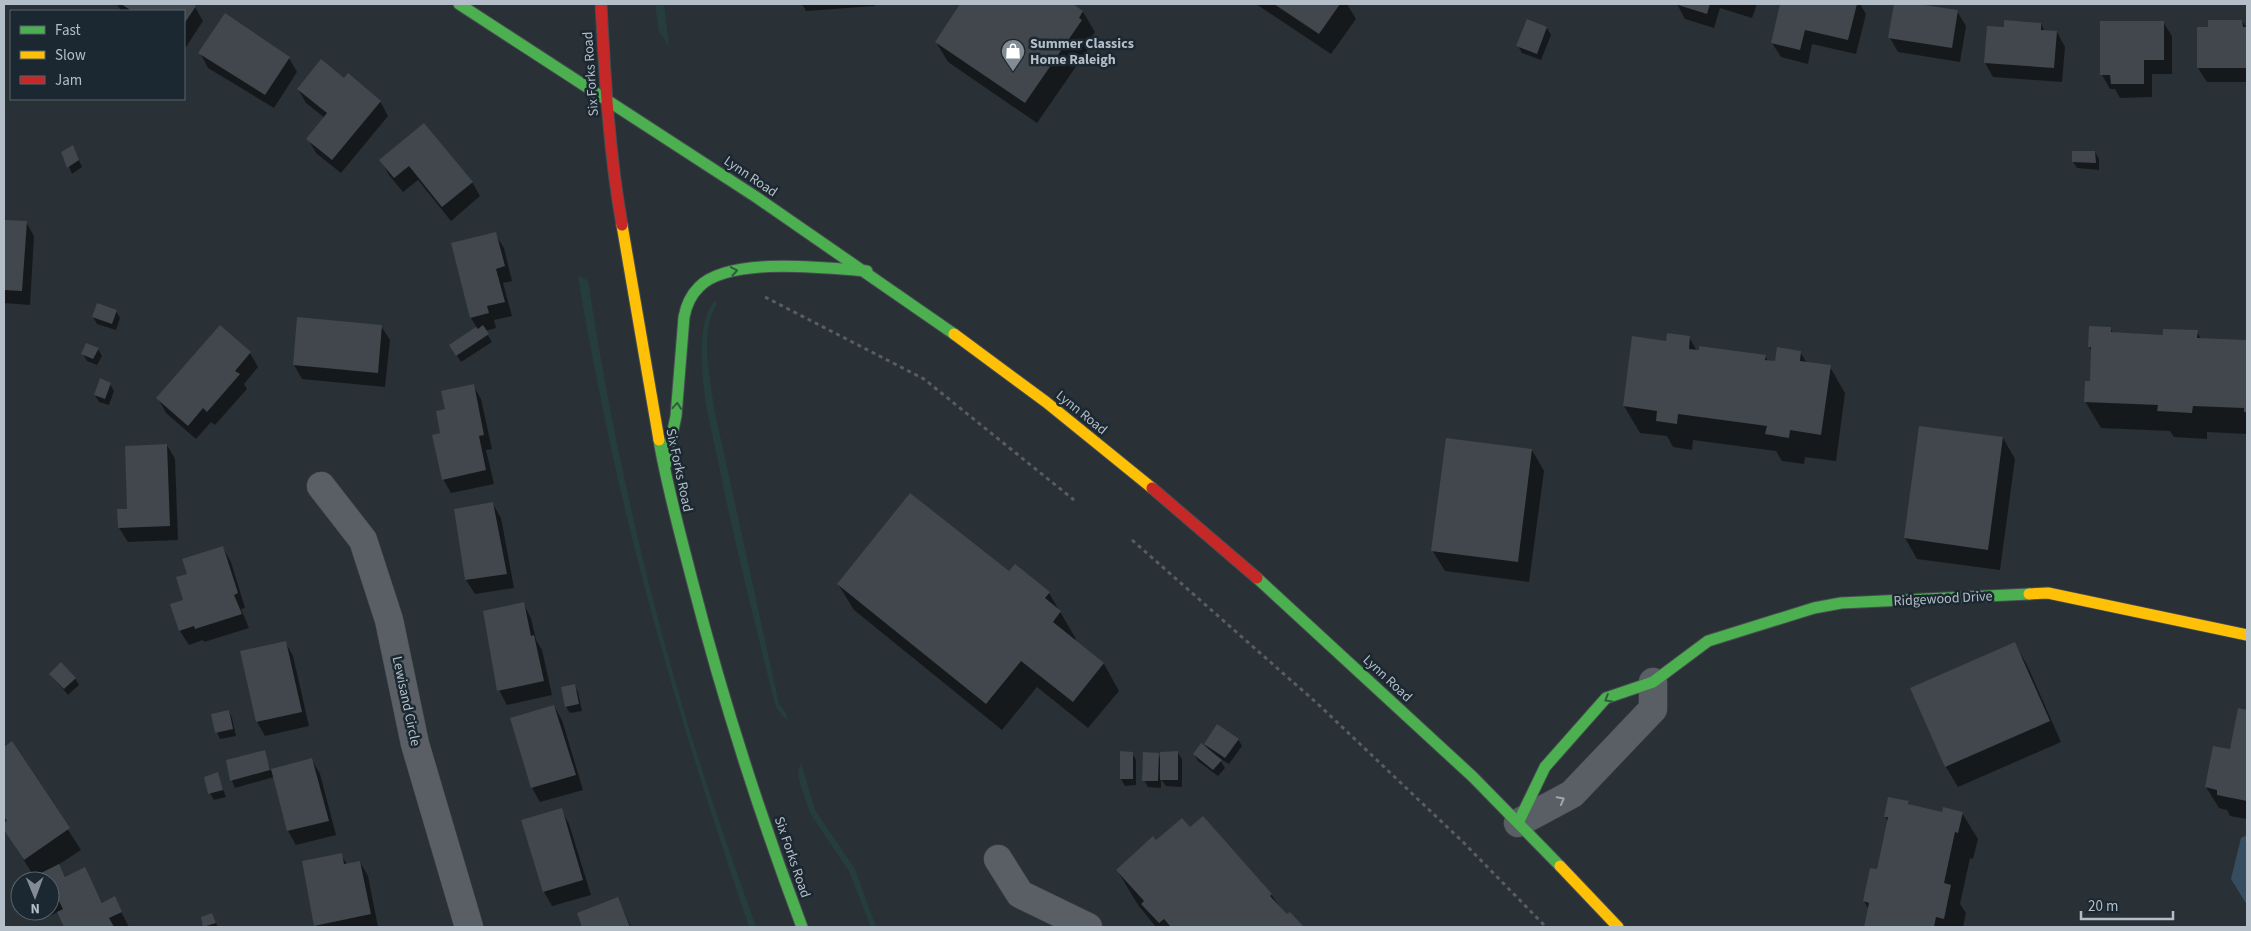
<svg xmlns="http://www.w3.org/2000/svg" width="2251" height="931" font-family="'Source Sans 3',sans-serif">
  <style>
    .green { fill: #263d3d }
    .water { fill: #364d5f }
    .shadow { fill: #0007 }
    .building { fill: #41474c }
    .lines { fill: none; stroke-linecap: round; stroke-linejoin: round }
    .street-casing { stroke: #474c51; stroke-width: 29 }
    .fast-casing { stroke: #474c51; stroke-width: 13 }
    .slow-casing { stroke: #474c51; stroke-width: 13 }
    .jam-casing { stroke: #474c51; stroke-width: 13 }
    .path { stroke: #575d62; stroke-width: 3; stroke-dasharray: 4 4; stroke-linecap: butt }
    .street { stroke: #595f64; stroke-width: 28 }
    .fast { stroke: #4caf50; stroke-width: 11 }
    .slow { stroke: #ffc107; stroke-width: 11 }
    .jam { stroke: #c62828; stroke-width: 11 }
    .oneway { stroke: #2f5e3d }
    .oneway2 { stroke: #9ca6af }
    .labels { text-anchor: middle; stroke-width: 5; stroke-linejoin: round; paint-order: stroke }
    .poi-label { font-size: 14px; font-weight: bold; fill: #b3bec8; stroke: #1c2831; text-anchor: start }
    .street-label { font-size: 14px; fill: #b3bec8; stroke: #1c2831 }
  </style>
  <rect width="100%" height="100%" fill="#293036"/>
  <g class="green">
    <polygon points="655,4 664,4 669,46 659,31"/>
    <path d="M 578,276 L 588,280 C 613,445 651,610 702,770 C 719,823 738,875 756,927 L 749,927 C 690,752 636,577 600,395 C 592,355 584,316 578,276 Z"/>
    <path d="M 715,300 L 717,304 C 699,333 710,376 714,408 L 779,704 L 786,713 L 787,721 L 777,709 L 774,701 C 755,623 735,545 719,466 C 712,431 702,396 702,361 C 701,341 702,316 715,300 Z"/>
    <polygon points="801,763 815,810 855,869 876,927 871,927 849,871 810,813 800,784 798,772"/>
  </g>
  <polygon class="water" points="2247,835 2247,905 2231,879 2241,838"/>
  <g class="shadow">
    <polygon points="117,4 190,4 195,7 203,21 184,50 184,11 121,11"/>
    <polygon points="802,4 875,4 875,6 806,11"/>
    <polygon points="962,4 1071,4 1083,12 1095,32 1091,38 1093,42 1037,123 948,62 936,42"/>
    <polygon points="1256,4 1347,4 1356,19 1331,54"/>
    <polygon points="1677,4 1757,4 1752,18 1720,8 1714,28 1685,19"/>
    <polygon points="1781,4 1860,4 1866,14 1856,54 1812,44 1808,64 1781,57 1772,43"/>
    <polygon points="1895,4 1909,4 1957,11 1966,26 1960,62 1898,52 1890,38"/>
    <polygon points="2242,21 2247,28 2247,82 2207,82 2198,68 2209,28"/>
    <polygon points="2163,22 2172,36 2172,74 2152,74 2152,97 2120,98 2115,89 2110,89 2102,75"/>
    <polygon points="2041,24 2045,32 2057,32 2065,47 2062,82 1993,77 1985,63 2005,28"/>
    <polygon points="1547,28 1551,35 1541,60 1522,53 1518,46"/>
    <polygon points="200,53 289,58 297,72 274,108 208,68"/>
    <polygon points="345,80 380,101 388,116 341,173 316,153 308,139 325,118 306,103 298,89"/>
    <polygon points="424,125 472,182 480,196 451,221 418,180 403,192 389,175 381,160"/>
    <polygon points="73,147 82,167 72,174 63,153"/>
    <polygon points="2095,152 2099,159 2099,170 2077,168 2073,162"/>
    <polygon points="4,221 26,222 34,236 30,305 4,303"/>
    <polygon points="495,234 504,248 512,281 503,283 512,316 494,320 496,328 485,331 492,342 461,362 450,345 477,328 471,318 453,244"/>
    <polygon points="116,311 120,318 116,330 97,324 93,317"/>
    <polygon points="381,326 390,340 385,387 302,379 294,365"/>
    <polygon points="220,327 250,353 258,367 244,384 247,389 215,425 211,422 196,439 166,413 158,398"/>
    <polygon points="2110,328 2114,334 2164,336 2197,332 2201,339 2247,341 2247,434 2207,432 2207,439 2174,437 2170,431 2101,428 2085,401 2091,382 2092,352 2089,346"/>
    <polygon points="1689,337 1697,351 1765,356 1768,361 1776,362 1800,352 1807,363 1830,367 1845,393 1836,461 1805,457 1804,464 1782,461 1776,451 1693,440 1692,450 1673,447 1667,436 1640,433 1624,406 1667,342"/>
    <polygon points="98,349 102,356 97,365 87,361 83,354"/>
    <polygon points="110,384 114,391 109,405 99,402 95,395"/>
    <polygon points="473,385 481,399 492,449 486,450 494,484 451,493 443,479 442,434 446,410"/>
    <polygon points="2003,438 2015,459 2000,570 1917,559 1905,538"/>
    <polygon points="167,445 175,459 178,540 128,542 119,528"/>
    <polygon points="1532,450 1544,471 1529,582 1445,571 1432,550"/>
    <polygon points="493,504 501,518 514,588 475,594 466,580"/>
    <polygon points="223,548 231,562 245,608 241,609 249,628 204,642 203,640 189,645 180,631 172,605 185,601 188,575"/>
    <polygon points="1009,573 1049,593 1076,639 1074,640 1104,664 1119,691 1088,728 1037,687 1002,730 854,610 838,584"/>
    <polygon points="523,603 531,618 536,640 542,650 552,695 507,705 499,690"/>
    <polygon points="285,642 293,656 309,726 265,736 257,722 241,652"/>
    <polygon points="2015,644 2027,665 2061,742 1958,787 1946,767 1912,689"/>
    <polygon points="50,674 75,678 79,685 68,695"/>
    <polygon points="574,685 578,692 582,711 570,713 566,707"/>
    <polygon points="554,706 562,720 583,790 540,802 532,788 511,719"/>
    <polygon points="2239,710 2247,711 2247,819 2230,816 2227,810 2219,808 2206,787 2231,751"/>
    <polygon points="229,711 232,718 236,736 220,739 217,732"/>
    <polygon points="1238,739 1242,746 1229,764 1219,758 1225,768 1218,776 1198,761 1194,754 1210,752 1205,744"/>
    <polygon points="12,743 81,850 58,865 66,878 92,883 103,904 114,898 129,927 66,927 58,912 45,918 41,911 50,911 50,881 28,881 35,878 4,829 4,825 7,822 4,818 4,748"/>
    <polygon points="264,751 271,771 312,760 320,774 336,835 296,845 288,831 274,777 235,788 232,781 227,761"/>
    <polygon points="1132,753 1136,760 1136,785 1125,786 1121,779"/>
    <polygon points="1178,753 1182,759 1182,787 1166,786 1161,779 1161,788 1148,787 1144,780 1158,754 1161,760"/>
    <polygon points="217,774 226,797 214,800 210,793"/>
    <polygon points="1908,802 1910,806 1943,814 1962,813 1978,839 1973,859 1970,858 1960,904 1966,913 1963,927 1866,927 1869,910 1864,901 1878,871 1888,822 1885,816"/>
    <polygon points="561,810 569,824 591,895 552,906 544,892 523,821"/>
    <polygon points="1190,829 1271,894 1286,916 1290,913 1302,927 1156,927 1138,905 1117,870 1156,842"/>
    <polygon points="341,855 347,864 360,862 368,876 378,927 315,926 303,862"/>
    <polygon points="618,899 631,927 584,927 578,914"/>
    <polygon points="202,918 215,921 218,927 205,927"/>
  </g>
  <g class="building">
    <polygon points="121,4 192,4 196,6 184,24 184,11 132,11"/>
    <polygon points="960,4 1073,4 1083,11 1079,18 1082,20 1025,103 935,42"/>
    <polygon points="1274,4 1340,4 1319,34"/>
    <polygon points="1675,4 1710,4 1707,14"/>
    <polygon points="1780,4 1857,4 1848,40 1805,30 1800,50 1771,43"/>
    <polygon points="1894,4 1917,4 1958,10 1952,48 1888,38"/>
    <polygon points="225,13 290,57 265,95 198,53"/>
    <polygon points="1527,19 1547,27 1537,54 1516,46"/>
    <polygon points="2004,20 2041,23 2041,30 2057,31 2054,68 1984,63 1987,26 2004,27"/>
    <polygon points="2208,20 2242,20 2243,27 2247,27 2247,68 2197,68 2197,27 2208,27"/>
    <polygon points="2100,21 2164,21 2164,60 2144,60 2144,84 2111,84 2110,75 2100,75"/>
    <polygon points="321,59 344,78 348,73 381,101 332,160 306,139 327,113 297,89"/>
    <polygon points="424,123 473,182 442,207 409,166 394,178 379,160"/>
    <polygon points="73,145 79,160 67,168 61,152"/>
    <polygon points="2072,151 2095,151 2096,163 2072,162"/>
    <polygon points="4,220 27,221 22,291 4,290"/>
    <polygon points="496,232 505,266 496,269 505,302 487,306 489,313 470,318 451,243"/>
    <polygon points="97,303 117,310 112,324 92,317"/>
    <polygon points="297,317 382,325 378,373 293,365"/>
    <polygon points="220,325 251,352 235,371 240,374 207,412 203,408 188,426 156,398"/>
    <polygon points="483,325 489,334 456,356 449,345 476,327 478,329"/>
    <polygon points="2089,326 2111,327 2111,332 2163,335 2163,329 2198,330 2197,338 2247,340 2247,412 2244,412 2244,408 2193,406 2192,413 2157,411 2158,405 2084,402 2085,381 2090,381 2091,347 2088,347"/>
    <polygon points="1667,333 1690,336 1689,349 1699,350 1699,346 1766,355 1765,360 1775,361 1777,347 1801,351 1800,361 1831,365 1821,435 1790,430 1789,438 1765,434 1767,426 1678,414 1677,424 1656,421 1657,411 1623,406 1632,336 1666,341"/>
    <polygon points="86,343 99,348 93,359 81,354"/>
    <polygon points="100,378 111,383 105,399 94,395"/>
    <polygon points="474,384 484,435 479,436 486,470 442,480 432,435 440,433 436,411 445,409 441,391"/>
    <polygon points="1919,426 2003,437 1988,550 1904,538"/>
    <polygon points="1446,438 1532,449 1518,562 1431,551"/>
    <polygon points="167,444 170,526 118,528 117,509 127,509 125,446"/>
    <polygon points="910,493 1009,571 1015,564 1050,592 1045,598 1061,611 1053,622 1104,663 1073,702 1021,661 986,704 837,584"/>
    <polygon points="493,502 507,574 465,580 454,509"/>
    <polygon points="223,546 238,593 234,595 242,614 195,629 194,626 179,631 170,604 183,600 176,577 187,574 182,559"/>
    <polygon points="524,602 531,636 534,635 544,681 497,691 483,611"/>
    <polygon points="286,641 302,712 256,722 240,651"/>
    <polygon points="2015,642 2050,721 1945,767 1910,688"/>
    <polygon points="61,662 76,678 64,689 49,674"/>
    <polygon points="575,684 579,704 565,707 561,687"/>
    <polygon points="554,705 576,775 531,788 510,718"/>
    <polygon points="2238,708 2247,710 2247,801 2217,795 2217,790 2205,787 2213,746 2230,749"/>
    <polygon points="229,710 233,729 215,733 211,714"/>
    <polygon points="1217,724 1239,739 1225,758 1204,744"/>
    <polygon points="12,741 70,828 24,860 4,830 4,823 7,821 4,817 4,747"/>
    <polygon points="1201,743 1222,760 1213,770 1193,754"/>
    <polygon points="265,750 270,770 230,781 226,760"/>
    <polygon points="1120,751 1133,752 1133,779 1120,779"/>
    <polygon points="1178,751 1178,780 1160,780 1160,752"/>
    <polygon points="1143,752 1159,753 1158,781 1142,781"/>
    <polygon points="312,758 329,821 287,831 271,769"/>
    <polygon points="218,772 223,790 208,794 204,777"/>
    <polygon points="1888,797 1909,801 1908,804 1942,812 1943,807 1963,812 1958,833 1955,832 1944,883 1951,885 1944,919 1936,917 1934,927 1864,927 1869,903 1863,901 1870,868 1877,869 1888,817 1884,817"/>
    <polygon points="562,808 583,880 543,892 521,820"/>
    <polygon points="1203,816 1272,894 1270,896 1287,914 1290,912 1304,927 1171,927 1164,919 1159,923 1141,904 1144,901 1116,870 1153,836 1156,840 1182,818 1190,827"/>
    <polygon points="342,853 344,864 360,861 371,914 314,926 302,861"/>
    <polygon points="59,864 65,877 85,867 102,903 115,896 122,912 109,918 114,927 64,927 57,912 63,909 56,895 50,898 50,881 25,881"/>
    <polygon points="618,897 630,927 582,927 577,913"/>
    <polygon points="212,913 216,923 203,927 201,917"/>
  </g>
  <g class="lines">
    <g class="street-casing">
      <g id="street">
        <polyline points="321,486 363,540 389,620 415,744 469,927"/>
        <polyline points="1518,823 1572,794 1653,709 1653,682"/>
        <polyline points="998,859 1020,894 1088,927"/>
      </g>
    </g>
    <g class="fast-casing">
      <g id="fast">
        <polyline points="459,4 756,197 954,334"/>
        <path d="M 659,440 C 667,487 680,533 692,580 C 722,697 759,813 802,927"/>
        <path d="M 666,464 L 676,416 L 684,317 C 686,306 691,295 699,287 C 729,256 826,268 867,271"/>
        <polyline points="1257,578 1473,777 1560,866"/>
        <polyline points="1518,823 1545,767 1606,698 1653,682 1708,641 1814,608 1841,603 2029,594"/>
      </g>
    </g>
    <g class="slow-casing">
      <g id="slow">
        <polyline points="622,225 659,440"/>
        <polyline points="954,334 1046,402 1152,488"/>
        <polyline points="2029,594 2048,593 2247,635"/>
        <polyline points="1560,866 1618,927"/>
      </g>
    </g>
    <g class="jam-casing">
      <g id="jam">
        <path d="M 601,4 C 605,78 609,152 622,225"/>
        <polyline points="1152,488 1257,578"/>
      </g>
    </g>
    <g class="path">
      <polyline points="765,297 924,379 1074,500"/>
      <polyline points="1132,540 1319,705 1464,843 1546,927"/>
    </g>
    <use href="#street" class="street"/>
    <use href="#fast" class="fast"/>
    <use href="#slow" class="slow"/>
    <use href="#jam" class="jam"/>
  </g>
  <defs><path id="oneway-chevron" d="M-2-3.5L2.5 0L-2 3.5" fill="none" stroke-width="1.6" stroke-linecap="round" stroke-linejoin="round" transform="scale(1.25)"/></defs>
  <g class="oneway">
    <use href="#oneway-chevron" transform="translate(734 271) rotate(-10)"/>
    <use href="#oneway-chevron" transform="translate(677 406) rotate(-85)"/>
    <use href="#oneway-chevron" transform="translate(1608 699) rotate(149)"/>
  </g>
  <use class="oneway2" href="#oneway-chevron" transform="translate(1561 800) rotate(-28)"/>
  <defs>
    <g id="shop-pin" transform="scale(1.25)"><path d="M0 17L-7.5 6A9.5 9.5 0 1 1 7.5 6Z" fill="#838c95" stroke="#1c2831"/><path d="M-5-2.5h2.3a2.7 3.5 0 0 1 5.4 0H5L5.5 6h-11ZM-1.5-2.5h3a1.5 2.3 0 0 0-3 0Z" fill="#fff"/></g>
  </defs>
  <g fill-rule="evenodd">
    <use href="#shop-pin" x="1013" y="51"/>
  </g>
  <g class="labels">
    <g class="poi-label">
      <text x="1030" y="48">Summer Classics<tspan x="1030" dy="16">Home Raleigh</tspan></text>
    </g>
    <g class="street-label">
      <text transform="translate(590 74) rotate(-94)" y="5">Six Forks Road</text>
      <text transform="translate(751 176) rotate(34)" y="5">Lynn Road</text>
      <text transform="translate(1082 412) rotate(39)" y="5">Lynn Road</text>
      <text transform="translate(680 470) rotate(78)" y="5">Six Forks Road</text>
      <text transform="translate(1943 598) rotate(-3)" y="5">Ridgewood Drive</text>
      <text transform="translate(1388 678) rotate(43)" y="5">Lynn Road</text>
      <text transform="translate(407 701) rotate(78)" y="5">Lewisand Circle</text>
      <text transform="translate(793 857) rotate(71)" y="5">Six Forks Road</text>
    </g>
  </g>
  <rect width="2251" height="931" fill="none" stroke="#b3bec8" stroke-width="10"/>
  <rect x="10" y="10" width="175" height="90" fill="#1c2831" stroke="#58646d"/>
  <rect x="20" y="26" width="25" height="8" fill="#4caf50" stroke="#58646d"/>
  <text x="55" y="35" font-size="15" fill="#b3bec8">Fast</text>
  <rect x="20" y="51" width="25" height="8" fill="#ffc107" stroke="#58646d"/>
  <text x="55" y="60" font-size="15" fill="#b3bec8">Slow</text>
  <rect x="20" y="76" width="25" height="8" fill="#c62828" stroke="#58646d"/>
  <text x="55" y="85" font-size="15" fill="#b3bec8">Jam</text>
  <g transform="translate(35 896) rotate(179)"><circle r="24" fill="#1c2831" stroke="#58646d"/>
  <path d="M0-4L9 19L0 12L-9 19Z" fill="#838c95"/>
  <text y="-8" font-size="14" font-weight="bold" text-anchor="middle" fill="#b3bec8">N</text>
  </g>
  <path d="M2081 911v8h92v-8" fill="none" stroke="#b3bec8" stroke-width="2.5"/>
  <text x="2088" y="911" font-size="15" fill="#b3bec8" stroke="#1c2831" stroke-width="4" paint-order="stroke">20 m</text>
</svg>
